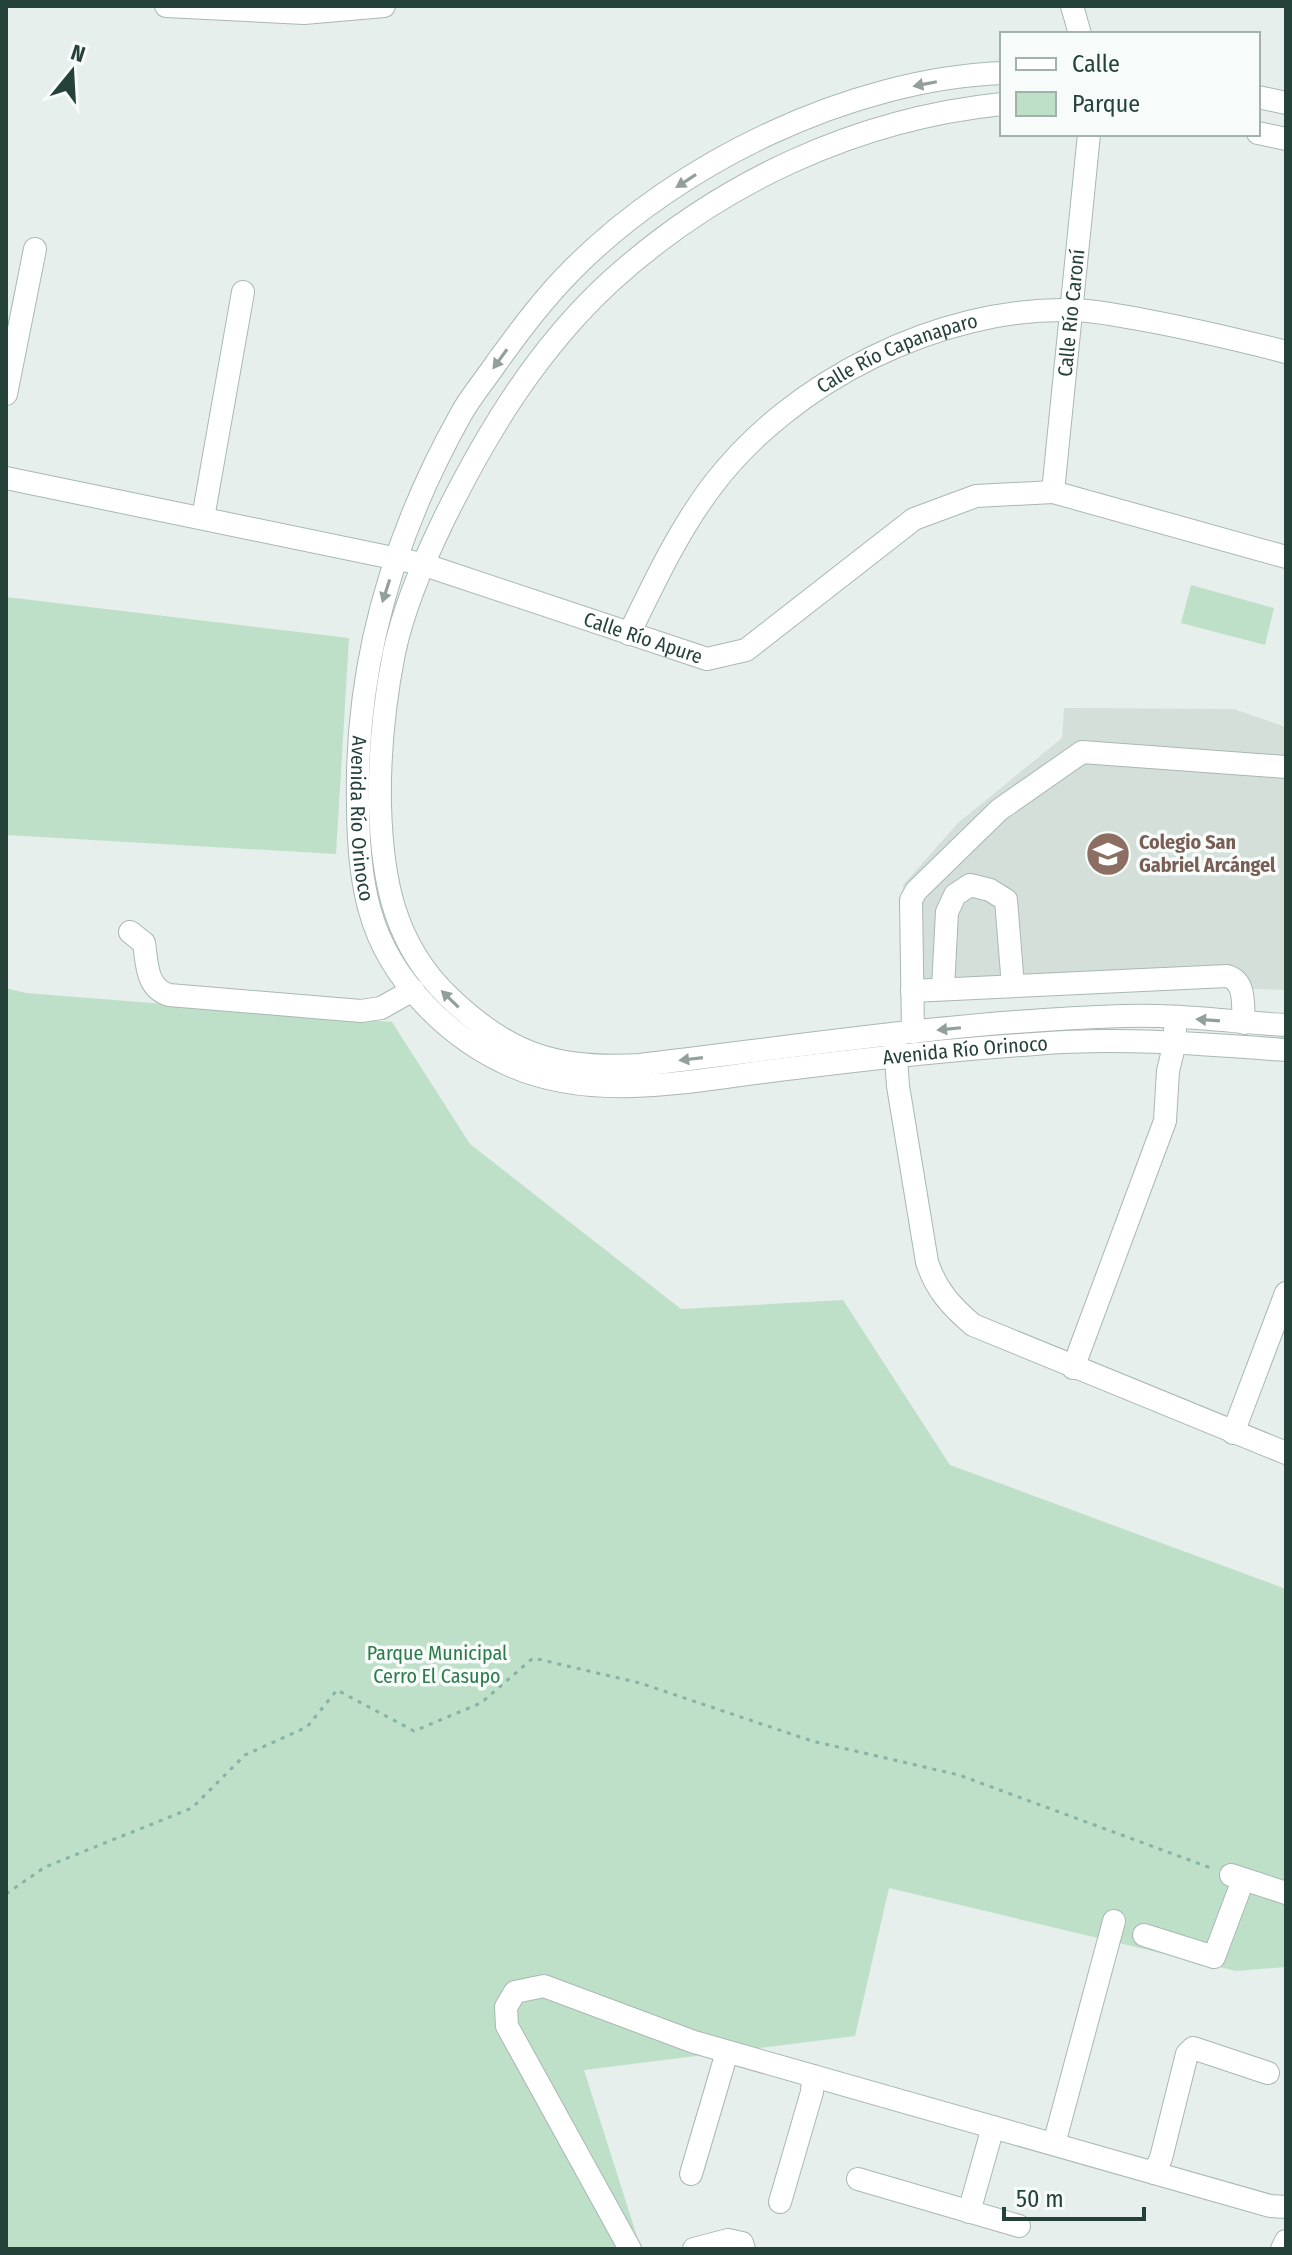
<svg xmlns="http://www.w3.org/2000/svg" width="1292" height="2255" font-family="'Fira Sans Condensed',sans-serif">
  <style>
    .built { fill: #d4dfda }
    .green { fill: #bfe0c8 }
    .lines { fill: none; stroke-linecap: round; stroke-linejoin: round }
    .minor-casing { stroke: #a8b8b2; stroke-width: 24 }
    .path { stroke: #86b3a5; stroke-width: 3; stroke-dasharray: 4 6; stroke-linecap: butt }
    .minor { stroke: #fff; stroke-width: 22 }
    .oneway { fill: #92a09c }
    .labels { text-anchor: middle; stroke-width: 7; stroke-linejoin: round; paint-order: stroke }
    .street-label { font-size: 20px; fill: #24423a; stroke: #f7fbf9 }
    .education-label { font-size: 20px; font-weight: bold; fill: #785e54; stroke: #f7fbf9; text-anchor: start }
    .park-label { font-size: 20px; fill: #2d7a4b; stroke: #f7fbf9 }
  </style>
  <rect width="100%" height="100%" fill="#e6efeb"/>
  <polygon class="built" points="1064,708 1234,709 1286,727 1286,990 1113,985 910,999 903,885 958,823 1062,738"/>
  <g class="green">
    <polygon points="1191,585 1274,608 1265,645 1181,623"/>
    <polygon points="6,597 349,638 336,854 6,835"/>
    <polygon points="6,988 26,993 392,1022 470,1144 681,1309 843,1300 950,1465 1286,1589 1286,1967 1236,1971 889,1888 855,2036 584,2070 641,2249 6,2249"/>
  </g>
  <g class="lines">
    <g class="minor-casing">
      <g id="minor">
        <polyline points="166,6 304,13 384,6"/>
        <polyline points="1072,6 1080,34"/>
        <path id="s1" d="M 1002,73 C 851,79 679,162 573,269 C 544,298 521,329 497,362 C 485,380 470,397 460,416 C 393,536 355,665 358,803 C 358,838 360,876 370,911 C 389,980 450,1040 514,1067 C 602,1104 704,1078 795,1068 C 875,1058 955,1049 1035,1044 C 1118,1037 1203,1044 1286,1050"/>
        <polyline points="1258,97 1286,103"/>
        <path d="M 1002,104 C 856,119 719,183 611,281 C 539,347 488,430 445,517 C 424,560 404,606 394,653 C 384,704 379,754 380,805 C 382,880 394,944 449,997 C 509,1055 558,1070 640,1065 C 800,1046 961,1021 1123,1016 C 1177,1014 1232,1022 1286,1025"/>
        <polyline points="1258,133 1286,139"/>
        <polyline points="6,394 35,249"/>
        <path id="s2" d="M 6,478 L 422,564 L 707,659 L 746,650 L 914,519 L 976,496 L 1053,492 L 1286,557"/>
        <path id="s3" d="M 1053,492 L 1089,134"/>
        <polyline points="203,518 243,292"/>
        <path id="s4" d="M 629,634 C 654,583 678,531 712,486 C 791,381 940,307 1071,310 C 1095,310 1120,316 1144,320 C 1192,329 1239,340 1286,352"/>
        <path d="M 130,932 L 144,943 C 147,963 146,988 169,995 L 361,1011 L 381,1008 L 413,990"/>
        <polyline points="943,988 947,912 955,895 970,885 990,890 1006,900 1013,986"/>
        <path d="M 912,991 L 1227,976 C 1247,982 1242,1005 1244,1023"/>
        <polyline points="913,1032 911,900 916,891 999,810 1082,752 1286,767"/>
        <path d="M 895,1044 L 898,1086 L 927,1262 C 936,1290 951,1306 973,1325 L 1286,1453"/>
        <polyline points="1073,1368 1165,1121 1168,1071 1175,1042 1175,1030"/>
        <polyline points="1233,1433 1286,1293"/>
        <polyline points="1231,1875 1286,1893"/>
        <polyline points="1144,1935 1214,1957 1243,1880"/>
        <polyline points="1054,2144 1114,1921"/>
        <polyline points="1154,2173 1161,2158 1187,2054 1193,2048 1268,2073"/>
        <polyline points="691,2174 727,2052"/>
        <polyline points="858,2179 1019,2226"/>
        <polyline points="780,2202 812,2092 813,2076"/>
        <polyline points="969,2212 993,2127"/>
        <polyline points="630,2249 507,2026 506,2007 515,1992 544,1986 694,2042 1270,2206 1286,2207"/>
        <polyline points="694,2249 728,2240 742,2243 744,2249"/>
        <polyline points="1282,2249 1286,2241"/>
      </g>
    </g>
    <polyline class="path" points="6,1894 45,1867 192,1808 245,1755 307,1727 337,1690 414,1731 481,1703 533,1658 640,1683 812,1741 959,1775 1211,1868"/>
    <use href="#minor" class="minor"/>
  </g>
  <defs><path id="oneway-solid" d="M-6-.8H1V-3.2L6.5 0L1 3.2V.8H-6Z" transform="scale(2)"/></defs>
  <g class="oneway">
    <use href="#oneway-solid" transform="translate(925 84) rotate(169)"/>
    <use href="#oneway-solid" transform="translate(686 181) rotate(147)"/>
    <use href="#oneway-solid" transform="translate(500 359) rotate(126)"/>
    <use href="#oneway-solid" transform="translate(386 591) rotate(108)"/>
    <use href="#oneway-solid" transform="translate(450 999) rotate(-136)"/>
    <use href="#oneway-solid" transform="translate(1208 1020) rotate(-176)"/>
    <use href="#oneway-solid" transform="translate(949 1029) rotate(174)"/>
    <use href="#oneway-solid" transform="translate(691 1059) rotate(173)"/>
  </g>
  <defs>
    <g id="school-disc" transform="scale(2.3)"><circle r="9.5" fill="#8d6e63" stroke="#f7fbf9"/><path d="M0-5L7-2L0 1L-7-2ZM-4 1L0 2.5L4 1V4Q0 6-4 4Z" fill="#fff"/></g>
  </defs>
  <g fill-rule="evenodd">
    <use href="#school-disc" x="1108" y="854"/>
  </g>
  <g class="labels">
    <g class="street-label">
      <text dy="7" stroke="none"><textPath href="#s3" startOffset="180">Calle Río Caroní</textPath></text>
      <text dy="7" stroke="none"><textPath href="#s4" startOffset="402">Calle Río Capanaparo</textPath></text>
      <text dy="7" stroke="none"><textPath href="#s2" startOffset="658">Calle Río Apure</textPath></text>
      <text dy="7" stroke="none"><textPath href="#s1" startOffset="1088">Avenida Río Orinoco</textPath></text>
      <text dy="7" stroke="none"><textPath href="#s1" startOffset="1856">Avenida Río Orinoco</textPath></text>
    </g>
    <g class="education-label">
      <text x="1139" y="849">Colegio San<tspan x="1139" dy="23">Gabriel Arcángel</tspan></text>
    </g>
    <g class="park-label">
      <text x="437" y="1660">Parque Municipal<tspan x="437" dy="23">Cerro El Casupo</tspan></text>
    </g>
  </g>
  <rect width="1292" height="2255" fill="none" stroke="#24423a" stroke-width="16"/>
  <rect x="1000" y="32" width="260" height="104" fill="#f7fbf9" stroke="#a3b1ad" stroke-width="2"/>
  <rect x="1016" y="58" width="40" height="12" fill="#ffffff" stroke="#a3b1ad" stroke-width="2"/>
  <text x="1072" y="72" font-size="24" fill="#24423a">Calle</text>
  <rect x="1016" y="92" width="40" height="24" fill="#bfe0c8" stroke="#a3b1ad" stroke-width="2"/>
  <text x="1072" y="112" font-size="24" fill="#24423a">Parque</text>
  <g transform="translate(72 72) rotate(18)" stroke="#f7fbf9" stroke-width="6" paint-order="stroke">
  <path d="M0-6L14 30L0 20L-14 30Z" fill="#24423a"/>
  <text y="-12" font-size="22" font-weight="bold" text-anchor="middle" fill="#24423a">N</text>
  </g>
  <path d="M1004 2207v12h140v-12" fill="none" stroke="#24423a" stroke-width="4"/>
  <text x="1016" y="2207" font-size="24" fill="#24423a" stroke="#f7fbf9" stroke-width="6" paint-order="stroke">50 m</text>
</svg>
